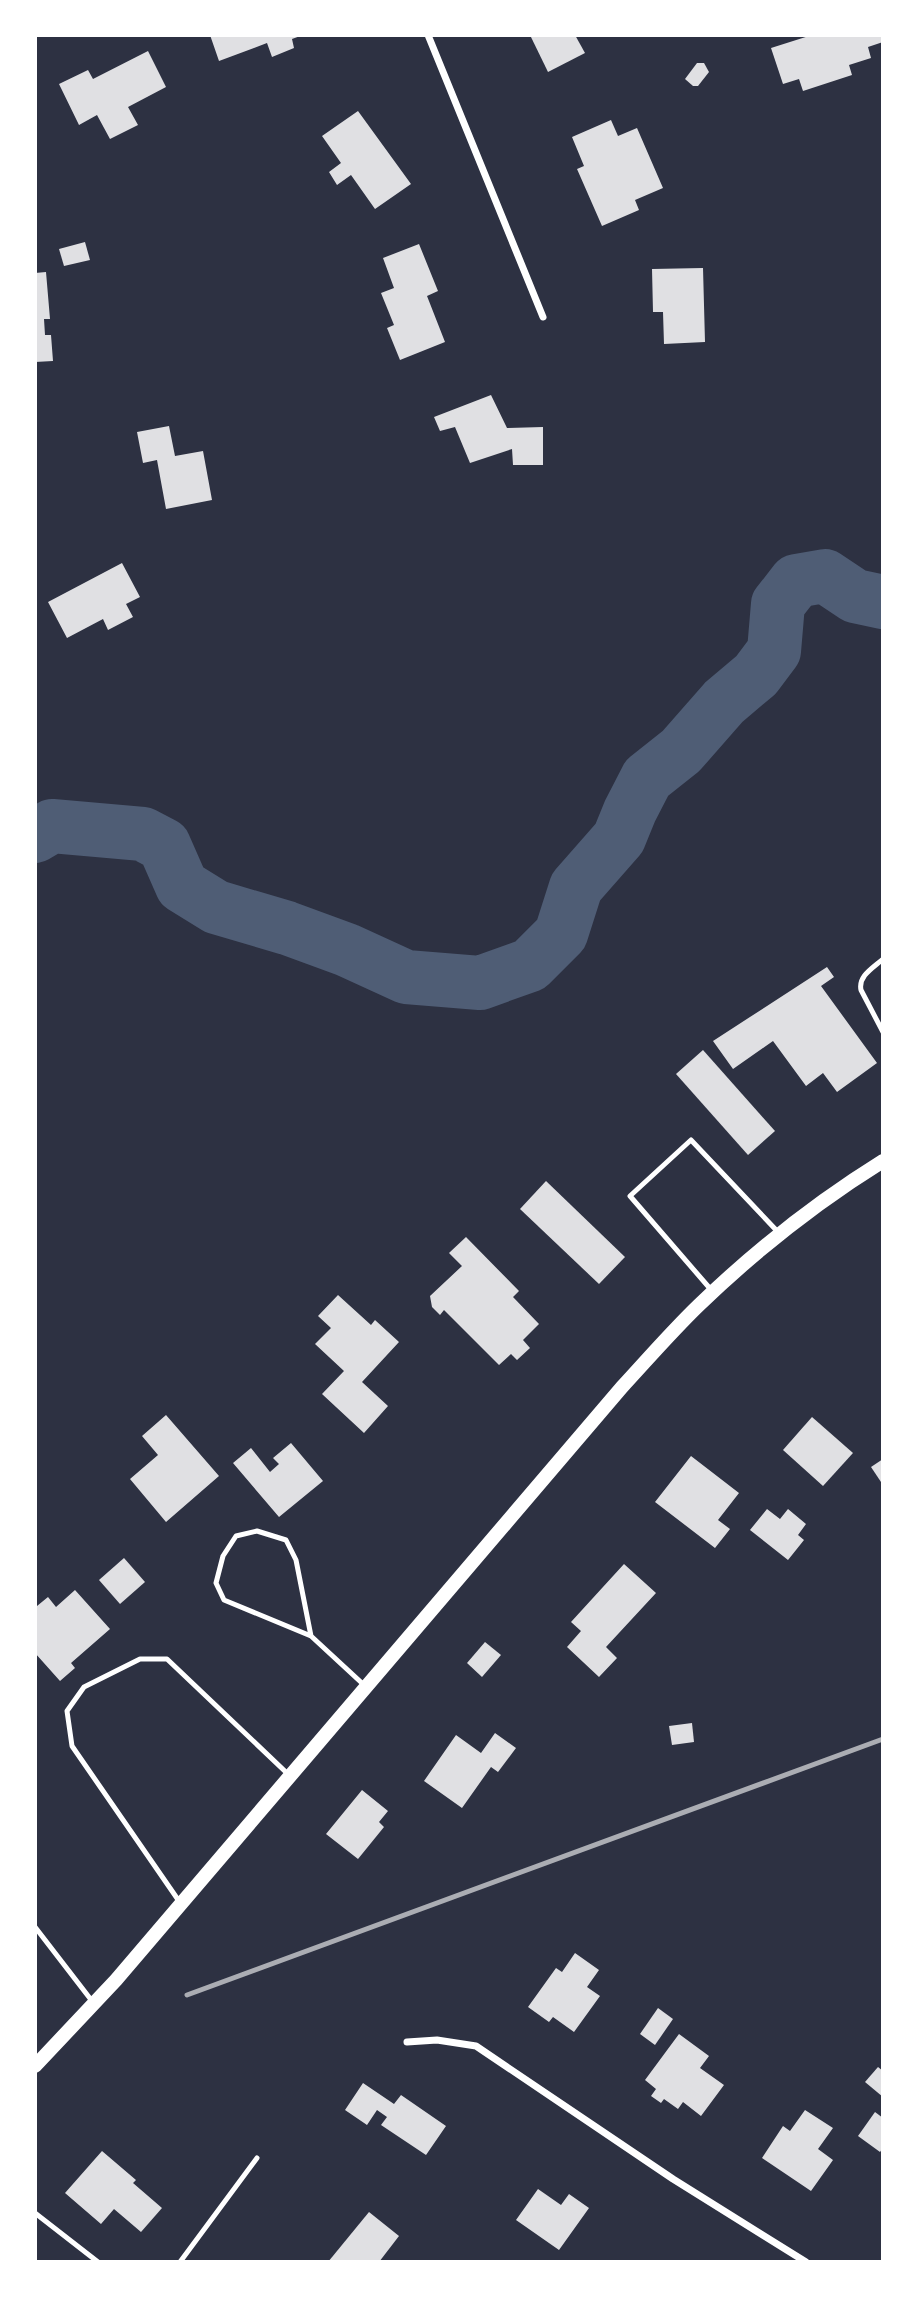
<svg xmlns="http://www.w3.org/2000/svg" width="918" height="2297" font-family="'Fira Sans Condensed',sans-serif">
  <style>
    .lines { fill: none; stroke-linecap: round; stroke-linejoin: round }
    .river { stroke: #4f5d75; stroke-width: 54 }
    .building { fill: #e0e0e3 }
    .service { stroke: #fff; stroke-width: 5 }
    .minor { stroke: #fff; stroke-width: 7 }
    .secondary { stroke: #fff; stroke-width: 14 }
    .rail { stroke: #abadb3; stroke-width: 5 }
  </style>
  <rect width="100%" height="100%" fill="#2d3142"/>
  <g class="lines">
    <polyline class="river" points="35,836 52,826 143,834 164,845 182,886 216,907 287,928 347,950 406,977 480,983 530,965 561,934 576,887 619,838 630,811 647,778 681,751 724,702 756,675 774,651 778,604 796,581 825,576 855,596 883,602"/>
  </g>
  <g class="building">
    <polygon points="210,35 303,35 292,39 294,48 272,57 267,43 219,61"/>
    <polygon points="530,35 575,35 585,53 548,72"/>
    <polygon points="812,35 883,35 883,42 868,47 871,58 849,65 852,75 803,91 799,79 783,84 771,48"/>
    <polygon points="148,51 166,87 128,107 138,125 110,139 97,115 79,125 59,84 88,70 93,79"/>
    <polygon points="697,63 704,63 709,72 698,86 693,86 685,79"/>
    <polygon points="358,111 411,184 375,209 351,175 337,185 329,172 341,163 322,136"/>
    <polygon points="611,120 618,136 637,128 663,188 635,200 639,210 602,226 577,169 584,166 572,137"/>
    <polygon points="85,242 90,260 64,266 59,249"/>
    <polygon points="419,244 438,291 427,296 445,342 400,360 387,328 394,325 381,293 394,288 383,258"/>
    <polygon points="703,268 705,342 664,344 663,312 653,312 652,269"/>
    <polygon points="46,272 50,319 44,319 45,335 51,335 53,361 35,362 35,273"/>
    <polygon points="491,395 507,428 543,427 543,465 513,465 512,449 470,463 455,427 440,431 434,417"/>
    <polygon points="169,426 175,456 203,451 212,500 166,509 157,460 143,463 137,432"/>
    <polygon points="122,563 140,597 126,604 133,617 108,630 103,619 67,638 48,602"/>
    <polygon points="827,967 834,977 821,986 877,1063 837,1092 823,1073 806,1086 773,1041 733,1069 713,1041"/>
    <polygon points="703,1050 775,1131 748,1155 676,1074"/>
    <polygon points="546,1181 625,1257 599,1284 520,1209"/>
    <polygon points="466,1237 519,1291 513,1297 539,1324 523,1340 530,1348 517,1360 511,1354 499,1365 444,1310 440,1315 432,1307 430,1296 462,1266 449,1253"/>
    <polygon points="338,1295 371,1325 375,1320 399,1342 362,1382 388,1406 364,1433 322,1394 344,1371 315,1344 331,1328 318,1316"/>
    <polygon points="166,1415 219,1476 166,1522 130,1479 158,1455 142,1436"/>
    <polygon points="812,1417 853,1453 823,1486 783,1450"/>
    <polygon points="291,1443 323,1481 279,1517 233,1463 251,1448 270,1472 279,1464 273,1458"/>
    <polygon points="691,1456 739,1493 718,1520 730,1529 715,1548 655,1502"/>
    <polygon points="883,1459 883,1485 871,1467"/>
    <polygon points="767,1509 780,1519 788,1509 806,1524 798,1535 804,1540 788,1560 750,1530"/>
    <polygon points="124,1558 145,1582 120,1604 99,1580"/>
    <polygon points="624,1564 656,1593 606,1647 617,1658 599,1677 567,1647 581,1631 571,1622"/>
    <polygon points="75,1590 110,1629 71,1663 75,1668 60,1681 35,1653 35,1604 37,1606 48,1597 56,1607"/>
    <polygon points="485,1642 501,1655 482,1677 467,1663"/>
    <polygon points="692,1723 694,1742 672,1745 669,1726"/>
    <polygon points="495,1733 516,1748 498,1772 491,1767 462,1808 424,1781 456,1735 481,1753"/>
    <polygon points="362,1790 388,1811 379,1822 384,1827 358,1859 326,1834"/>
    <polygon points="575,1953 599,1970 587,1987 600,1996 574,2032 553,2017 549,2022 528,2007 556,1968 562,1972"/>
    <polygon points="658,2008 673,2019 655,2045 640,2034"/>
    <polygon points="679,2034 709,2056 700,2068 724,2085 701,2116 683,2102 678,2109 664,2099 661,2103 651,2096 656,2089 645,2080"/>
    <polygon points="878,2067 883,2071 883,2097 865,2082"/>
    <polygon points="363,2083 394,2104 401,2095 446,2126 426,2155 381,2125 387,2117 377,2110 367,2125 345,2110"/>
    <polygon points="805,2110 833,2128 818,2149 833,2160 811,2191 762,2158 783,2126 790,2131"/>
    <polygon points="875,2112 883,2118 883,2148 880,2152 858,2136"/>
    <polygon points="102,2151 136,2180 133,2183 162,2208 141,2232 114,2209 101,2224 65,2193"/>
    <polygon points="538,2189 561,2205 569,2194 589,2208 559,2250 516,2220"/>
    <polygon points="369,2212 399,2236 379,2262 328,2262"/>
  </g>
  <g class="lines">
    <g class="service">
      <path d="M 883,959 C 873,968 858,976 861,990 L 883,1032"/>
      <polyline points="713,1292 630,1196 691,1140 778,1232"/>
      <polyline points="311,1636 296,1560 286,1540 257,1531 236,1536 223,1556 216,1583 224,1600 311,1636 364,1685"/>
      <polyline points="181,1904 72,1746 67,1711 84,1687 140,1659 167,1659 290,1776"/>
      <polyline points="35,1927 92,2001"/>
      <polyline points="35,2213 98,2262"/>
      <polyline points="180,2262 257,2158"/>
    </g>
    <g class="minor">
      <polyline points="428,35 543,317"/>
      <polyline points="407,2042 437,2040 476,2046 673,2179 806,2262"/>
    </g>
    <path class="secondary" d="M 35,2066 L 116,1980 L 622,1387 C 647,1360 672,1331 699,1305 C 755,1251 817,1202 883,1161"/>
    <polyline class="rail" points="187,1995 883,1739"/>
  </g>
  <rect width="918" height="2297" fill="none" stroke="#ffffff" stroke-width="74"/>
</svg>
